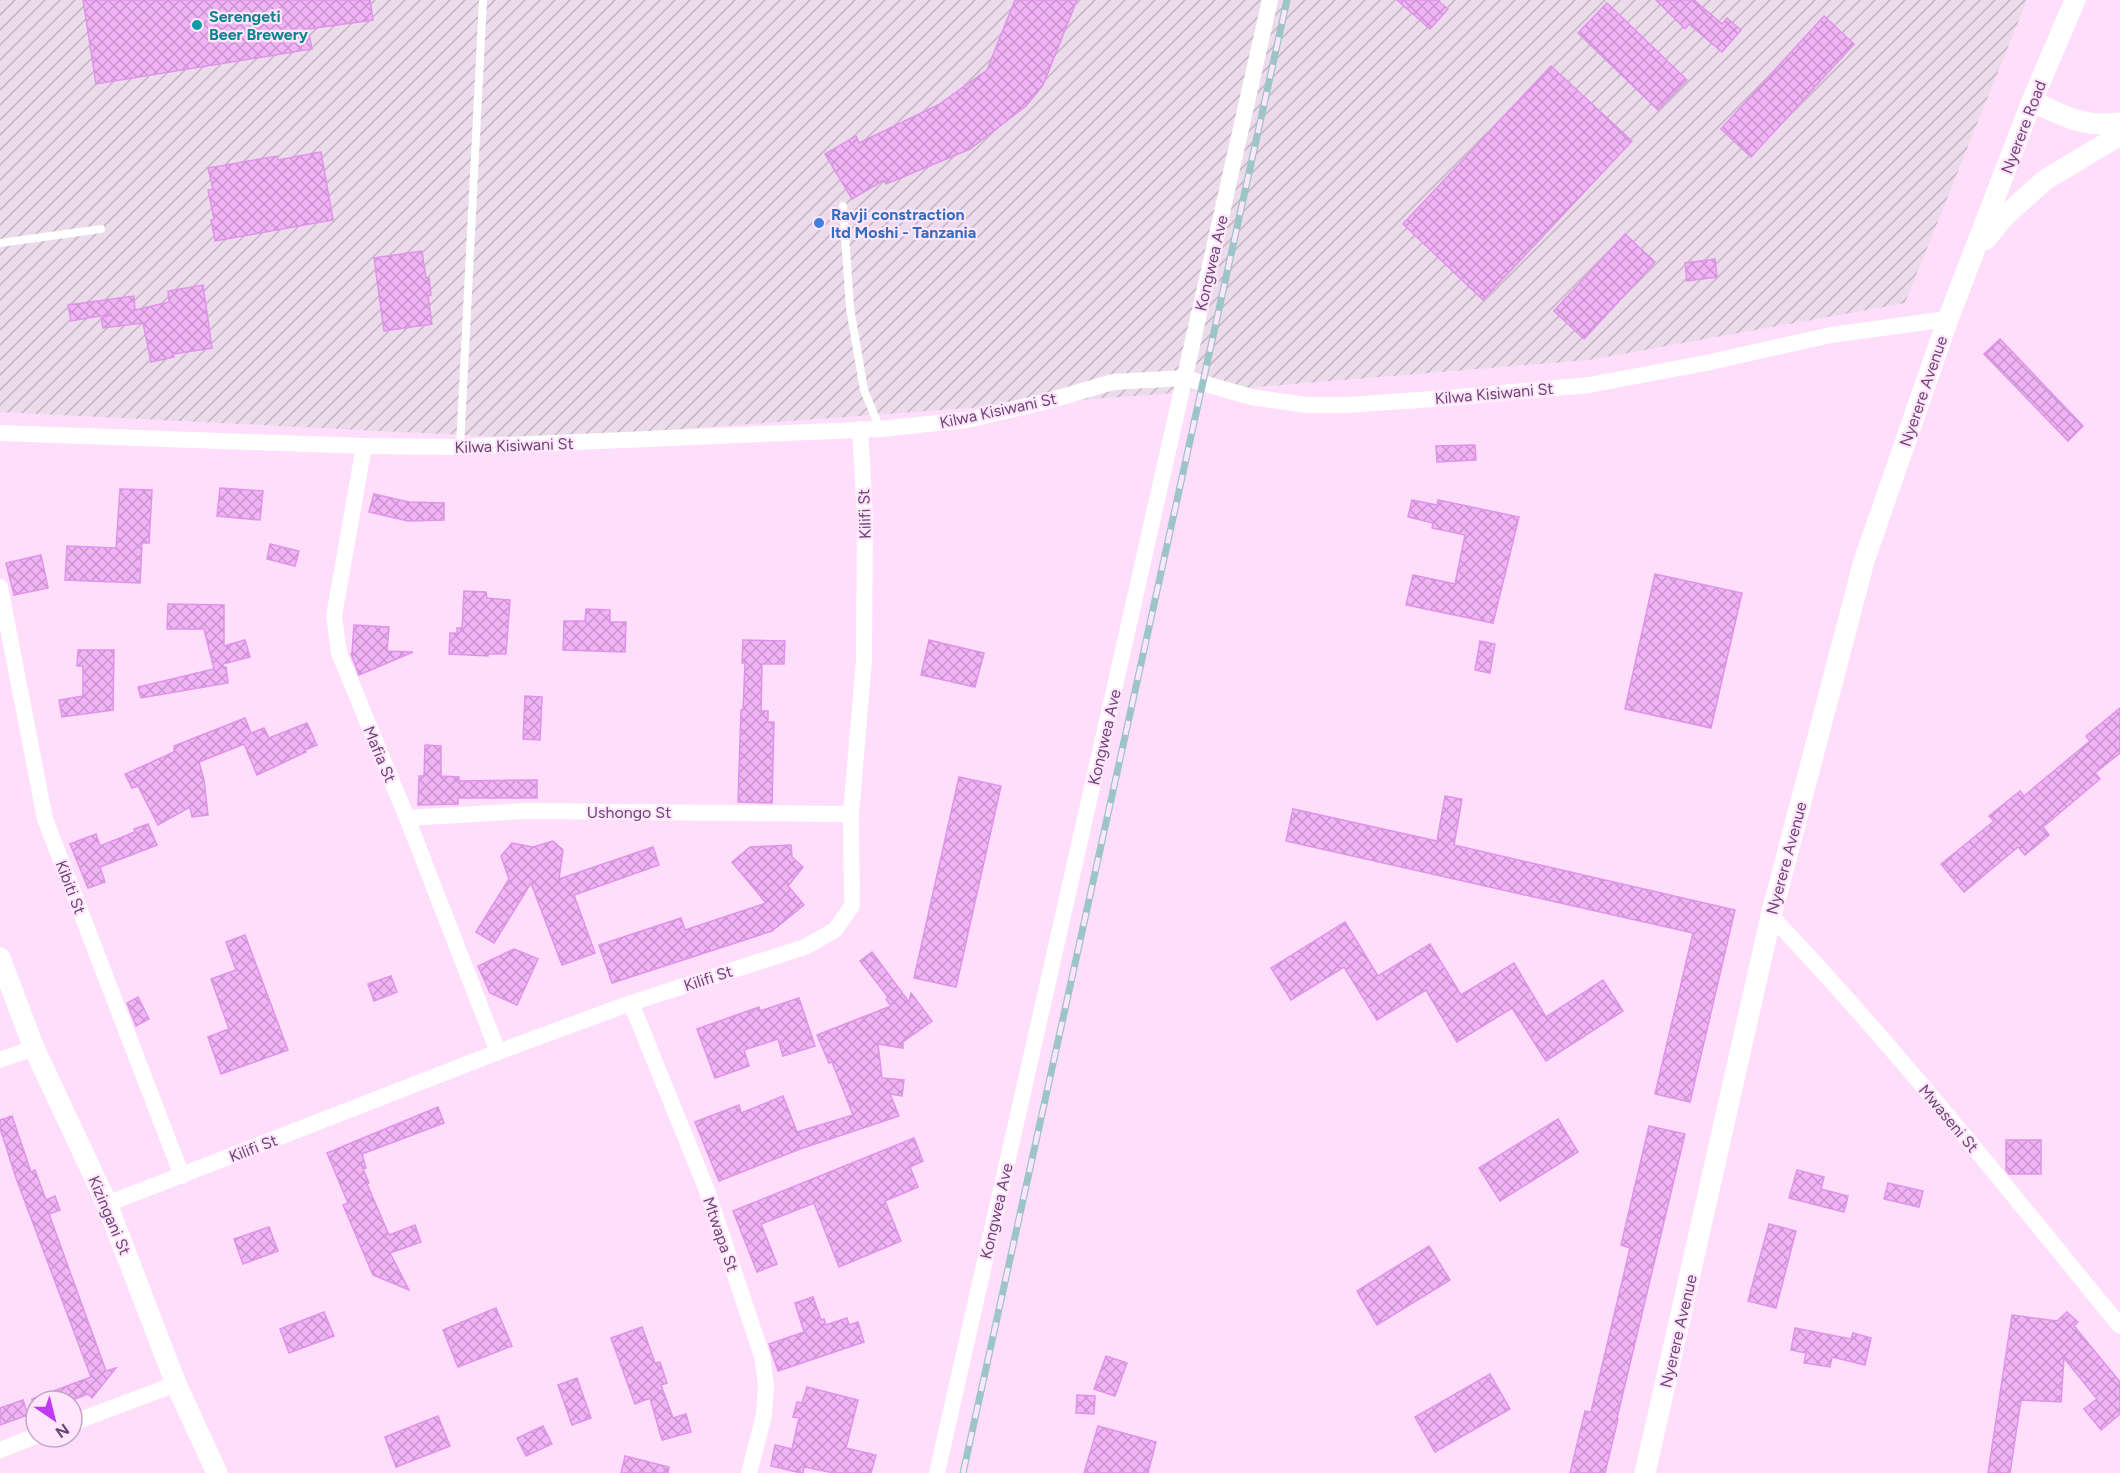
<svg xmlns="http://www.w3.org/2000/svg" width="2120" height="1473" font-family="Figtree,sans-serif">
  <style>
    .industrial { fill: url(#industrial-furrows) }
    .building { fill: url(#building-cross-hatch); stroke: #e093e9; stroke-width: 1.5 }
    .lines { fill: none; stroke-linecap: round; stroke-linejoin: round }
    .service { stroke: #fff; stroke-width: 8 }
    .minor { stroke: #fff; stroke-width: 16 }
    .tertiary { stroke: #fff; stroke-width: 21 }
    .rail-casing { stroke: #9dc5c7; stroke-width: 7 }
    .rail { stroke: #ffe6fc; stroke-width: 4.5; stroke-dasharray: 14; stroke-linecap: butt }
    .culture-dot { fill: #0f9aa8; stroke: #ffe6fc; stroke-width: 2 }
    .shop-dot { fill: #3f7fe0; stroke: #ffe6fc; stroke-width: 2 }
    .labels { text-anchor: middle; stroke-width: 4.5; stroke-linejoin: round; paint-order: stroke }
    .culture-label { font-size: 16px; font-weight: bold; fill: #0d838f; stroke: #ffe6fc; text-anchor: start }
    .street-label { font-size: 16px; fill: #6f4576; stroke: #ffe6fc }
    .shop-label { font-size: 16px; font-weight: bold; fill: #366cbe; stroke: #ffe6fc; text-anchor: start }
  </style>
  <defs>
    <pattern id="industrial-furrows" width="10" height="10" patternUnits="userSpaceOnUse" patternTransform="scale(1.5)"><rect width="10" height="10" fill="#ebdbeb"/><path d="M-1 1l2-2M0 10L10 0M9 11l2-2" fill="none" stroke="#c3b3c3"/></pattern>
    <pattern id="building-cross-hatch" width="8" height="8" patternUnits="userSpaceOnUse" patternTransform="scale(1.5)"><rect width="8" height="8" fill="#f0b4f6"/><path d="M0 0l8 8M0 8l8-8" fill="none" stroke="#c794cc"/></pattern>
  </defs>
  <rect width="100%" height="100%" fill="#fedefa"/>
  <polygon class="industrial" points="0,0 2027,0 1905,303 1589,360 1257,387 543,439 0,412"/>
  <g class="building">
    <polygon points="83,0 370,0 373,20 308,29 312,49 96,84"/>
    <polygon points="1015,0 1077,0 1043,85 1026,106 970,149 886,184 884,180 852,199 825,154 856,136 859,143 938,105 987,70"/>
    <polygon points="1397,0 1437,0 1448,9 1430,29"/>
    <polygon points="1656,0 1694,0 1722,24 1727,18 1741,30 1722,52 1689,24 1685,29"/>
    <polygon points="1607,3 1687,80 1658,110 1578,33"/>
    <polygon points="1824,16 1854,44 1751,157 1721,129"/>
    <polygon points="1551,66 1632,141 1483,300 1403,224"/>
    <polygon points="321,152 333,220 215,241 211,220 214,219 208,190 213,189 208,168 277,156 278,160"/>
    <polygon points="1625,234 1655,262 1584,339 1554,311"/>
    <polygon points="422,251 426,278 429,278 431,295 428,296 432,324 384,331 374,258"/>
    <polygon points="1715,259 1717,277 1687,281 1685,263"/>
    <polygon points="203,285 212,348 173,354 174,357 151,362 143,323 103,328 101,318 112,314 71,321 68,305 134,296 135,310 169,302 168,291"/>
    <polygon points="2000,339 2083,426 2068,441 1984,354"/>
    <polygon points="1475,445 1476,460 1437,462 1436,446"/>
    <polygon points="220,488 263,491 260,520 217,516"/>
    <polygon points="120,489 152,490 149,543 142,543 140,583 65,580 67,546 116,548"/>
    <polygon points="374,494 409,502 444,503 444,520 408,521 369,512"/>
    <polygon points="1412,500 1437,505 1438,500 1519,517 1493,623 1406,605 1413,575 1455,584 1465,535 1432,528 1433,523 1408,517"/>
    <polygon points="270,544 299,551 295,566 267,559"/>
    <polygon points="41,555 48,588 14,595 6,563"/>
    <polygon points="1655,574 1742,593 1711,728 1625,709"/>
    <polygon points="464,591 486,592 487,598 510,600 506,654 488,654 488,656 449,654 450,633 457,633 457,628 462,628"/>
    <polygon points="168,604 224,605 224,646 245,640 250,657 223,664 223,667 226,667 228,683 141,698 138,687 214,669 204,629 167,629"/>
    <polygon points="586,609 610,610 610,622 626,622 625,652 563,650 564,621 585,621"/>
    <polygon points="354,625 389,627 387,651 413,652 359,675 351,654 352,653"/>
    <polygon points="743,640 785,641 784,664 762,664 761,711 768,711 768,722 774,722 772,803 738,802 741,710 743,710 745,663 742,663"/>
    <polygon points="929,640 984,653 975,687 921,675"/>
    <polygon points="1480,641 1495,644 1490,673 1475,670"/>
    <polygon points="78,650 114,650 113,710 62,717 59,700 83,696 83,666 77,666"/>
    <polygon points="525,696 542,697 540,740 523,739"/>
    <polygon points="2120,708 2120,753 2095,773 2100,779 2043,827 2049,835 2025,855 2018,847 1964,892 1941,864 1994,821 1989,816 2020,791 2024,796 2090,741 2086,736"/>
    <polygon points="245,718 251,733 264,728 269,738 307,723 317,745 305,750 306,752 257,775 244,744 199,762 204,780 208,815 192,817 190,807 158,825 138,786 132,788 125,774 174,752 174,746"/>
    <polygon points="425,745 441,746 441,776 459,777 459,781 537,780 537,798 458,798 458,804 418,805 419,776 424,776"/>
    <polygon points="959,777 1001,786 956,987 914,978"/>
    <polygon points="1445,796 1462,799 1454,845 1735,910 1690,1102 1655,1094 1693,933 1286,841 1293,809 1437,841"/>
    <polygon points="148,824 157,845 100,867 105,882 88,888 70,844 96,834 100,846 135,832 134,829"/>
    <polygon points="553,841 563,850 559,879 653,847 659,865 574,895 595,953 562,965 531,883 494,943 476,932 509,879 501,856 512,843 533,847"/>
    <polygon points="791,845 792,857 803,867 788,886 804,905 772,931 612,983 599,945 681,918 685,930 766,903 732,862 750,847"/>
    <polygon points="1345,922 1378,976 1430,944 1461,995 1514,963 1546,1017 1603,980 1623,1011 1546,1061 1512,1008 1457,1042 1426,990 1377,1020 1344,967 1291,1000 1271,968"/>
    <polygon points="245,935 288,1050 221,1074 208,1037 229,1029 211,979 236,970 226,942"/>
    <polygon points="514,949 538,959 517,1005 490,993 478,966"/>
    <polygon points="872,952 909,1002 911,993 932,1021 903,1042 903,1048 878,1044 882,1078 904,1080 902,1096 890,1094 899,1116 800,1149 719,1181 695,1122 739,1105 741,1113 783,1096 797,1132 853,1115 832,1062 829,1063 817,1035 891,1006 886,999 888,997 860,961"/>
    <polygon points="391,976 397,992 374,1001 368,984"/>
    <polygon points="138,997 149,1019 136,1026 127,1003"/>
    <polygon points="799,998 815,1046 783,1056 778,1039 744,1050 749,1066 715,1078 697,1029 759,1007 760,1011"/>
    <polygon points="438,1107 444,1123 362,1154 366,1168 363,1169 369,1183 367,1184 389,1235 415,1225 421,1242 390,1253 409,1290 373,1275 343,1205 348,1203 327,1153"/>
    <polygon points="12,1116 31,1172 35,1170 46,1200 55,1196 60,1210 49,1214 106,1371 116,1368 92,1398 88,1394 70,1401 32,1401 32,1399 91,1377 16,1178 0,1128 0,1120"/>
    <polygon points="1558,1119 1578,1152 1500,1201 1479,1168"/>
    <polygon points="1649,1126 1685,1134 1617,1418 1618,1419 1605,1473 1570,1473 1585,1411 1591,1412 1630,1248 1621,1245"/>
    <polygon points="914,1138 923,1161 910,1167 918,1187 885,1201 901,1241 839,1267 814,1203 761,1224 777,1264 757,1272 733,1211"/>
    <polygon points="2006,1140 2041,1140 2041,1174 2009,1174 2006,1170"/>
    <polygon points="1797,1170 1824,1177 1821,1189 1848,1196 1844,1212 1789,1198"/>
    <polygon points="1888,1183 1923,1191 1919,1207 1884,1199"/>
    <polygon points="1769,1224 1796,1231 1776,1308 1748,1301"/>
    <polygon points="269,1227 278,1251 243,1264 234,1239"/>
    <polygon points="1429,1246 1450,1280 1377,1325 1357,1291"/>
    <polygon points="813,1297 821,1320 824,1319 826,1325 847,1318 849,1325 858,1322 864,1342 778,1371 769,1344 804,1332 795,1303"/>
    <polygon points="496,1308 512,1346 458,1367 443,1330"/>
    <polygon points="324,1312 334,1336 289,1353 280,1329"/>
    <polygon points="2067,1312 2078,1322 2074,1326 2120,1382 2120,1414 2101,1430 2084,1409 2097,1399 2064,1358 2061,1402 2021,1400 2010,1473 1988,1473 2012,1315 2057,1321"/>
    <polygon points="642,1327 655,1363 660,1362 667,1383 661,1385 673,1418 686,1414 691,1432 662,1440 650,1398 635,1404 611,1338"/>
    <polygon points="1795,1328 1851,1339 1853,1333 1871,1338 1865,1365 1832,1357 1830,1367 1804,1363 1806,1353 1791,1350"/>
    <polygon points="1106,1356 1127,1363 1115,1396 1094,1389"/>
    <polygon points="1490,1374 1510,1409 1435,1452 1415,1417"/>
    <polygon points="577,1378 591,1418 572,1425 558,1385"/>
    <polygon points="807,1387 858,1400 846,1448 876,1455 871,1473 834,1473 804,1467 803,1473 801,1473 771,1466 775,1445 792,1449 799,1418 793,1417 797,1402 802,1403"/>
    <polygon points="1077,1395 1095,1396 1094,1414 1076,1413"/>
    <polygon points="23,1400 28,1415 0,1425 0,1408"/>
    <polygon points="438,1416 450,1446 396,1467 385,1437"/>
    <polygon points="543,1426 552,1444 526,1456 517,1438"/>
    <polygon points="1098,1426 1156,1442 1148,1473 1084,1473"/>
    <polygon points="625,1456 669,1467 668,1473 621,1473"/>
  </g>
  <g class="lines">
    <g class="service">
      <polyline points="843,206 850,308 864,390 880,429"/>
      <polyline points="0,243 101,229"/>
      <polyline points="460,447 483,0"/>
    </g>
    <g class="minor">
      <polyline points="0,433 364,446 460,447 880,429 967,420 1048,401 1113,382 1185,378 1251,397 1306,405 1348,405 1448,398 1589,385 1706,363 1831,335 1948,319"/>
      <polyline points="364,446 334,616 339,653 407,818 498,1052"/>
      <polyline points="0,587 45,819 182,1176"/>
      <polyline points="407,818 526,811 851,814"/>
      <path d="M 1771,916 C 1895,1046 2006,1187 2120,1326"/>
      <polyline points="631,1003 706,1188 762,1356 766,1385 764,1415 749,1473"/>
      <polyline points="0,1060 34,1048"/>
      <polyline points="107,1204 498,1052 631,1003 805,947 835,930 852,906 851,814 864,659 865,519 860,429"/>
      <polyline points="72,1423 176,1384"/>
      <polyline points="0,1450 36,1436"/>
      <polyline points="937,1473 1270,0"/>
    </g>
    <g class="tertiary">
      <path d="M 2032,101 C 2063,116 2085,128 2120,123"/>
      <polyline points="1985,240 2005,216 2045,180 2120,135"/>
      <polyline points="0,958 34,1048 107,1204 176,1384 217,1473"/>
      <polyline points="1645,1473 1771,916 1864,561 1948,319 2032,101 2075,0"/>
    </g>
    <g class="rail-casing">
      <polyline id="rail" points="963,1473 1287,0"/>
    </g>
    <use href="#rail" class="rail"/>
  </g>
  <circle class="culture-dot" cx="197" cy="25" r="6"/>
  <circle class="shop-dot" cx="819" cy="223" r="6"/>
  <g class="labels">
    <g class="culture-label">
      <text x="209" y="22">Serengeti<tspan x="209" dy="18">Beer Brewery</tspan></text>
    </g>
    <g class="street-label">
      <text transform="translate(2023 127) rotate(-69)" y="6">Nyerere Road</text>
      <text transform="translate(1211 263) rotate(-77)" y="6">Kongwea Ave</text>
      <text transform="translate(1923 391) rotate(-71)" y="6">Nyerere Avenue</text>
      <text transform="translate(1494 393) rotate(-5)" y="6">Kilwa Kisiwani St</text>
      <text transform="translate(998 410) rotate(-12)" y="6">Kilwa Kisiwani St</text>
      <text transform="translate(514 445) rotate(-2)" y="6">Kilwa Kisiwani St</text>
      <text transform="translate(864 514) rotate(-92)" y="6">Kilifi St</text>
      <text transform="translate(1104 737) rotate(-77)" y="6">Kongwea Ave</text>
      <text transform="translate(380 754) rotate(67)" y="6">Mafia St</text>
      <text x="629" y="818">Ushongo St</text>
      <text transform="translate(1786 858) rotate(-75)" y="6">Nyerere Avenue</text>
      <text transform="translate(71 887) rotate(69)" y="6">Kibiti St</text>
      <text transform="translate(708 978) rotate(-18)" y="6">Kilifi St</text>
      <text transform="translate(1949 1118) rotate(50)" y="6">Mwaseni St</text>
      <text transform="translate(253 1148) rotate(-21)" y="6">Kilifi St</text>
      <text transform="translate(996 1211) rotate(-77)" y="6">Kongwea Ave</text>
      <text transform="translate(110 1215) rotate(67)" y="6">Kizingani St</text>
      <text transform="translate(721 1234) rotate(71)" y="6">Mtwapa St</text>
      <text transform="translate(1678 1331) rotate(-77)" y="6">Nyerere Avenue</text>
    </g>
    <g class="shop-label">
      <text x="831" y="220">Ravji constraction<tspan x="831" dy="18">ltd Moshi - Tanzania</tspan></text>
    </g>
  </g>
  <g transform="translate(54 1419) rotate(145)"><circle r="28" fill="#ffe6fc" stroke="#c5a6c6" stroke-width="1.5"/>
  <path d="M0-4.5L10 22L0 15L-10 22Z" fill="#c239f3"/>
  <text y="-9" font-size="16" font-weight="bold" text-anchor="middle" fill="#6f4576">N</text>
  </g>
</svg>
